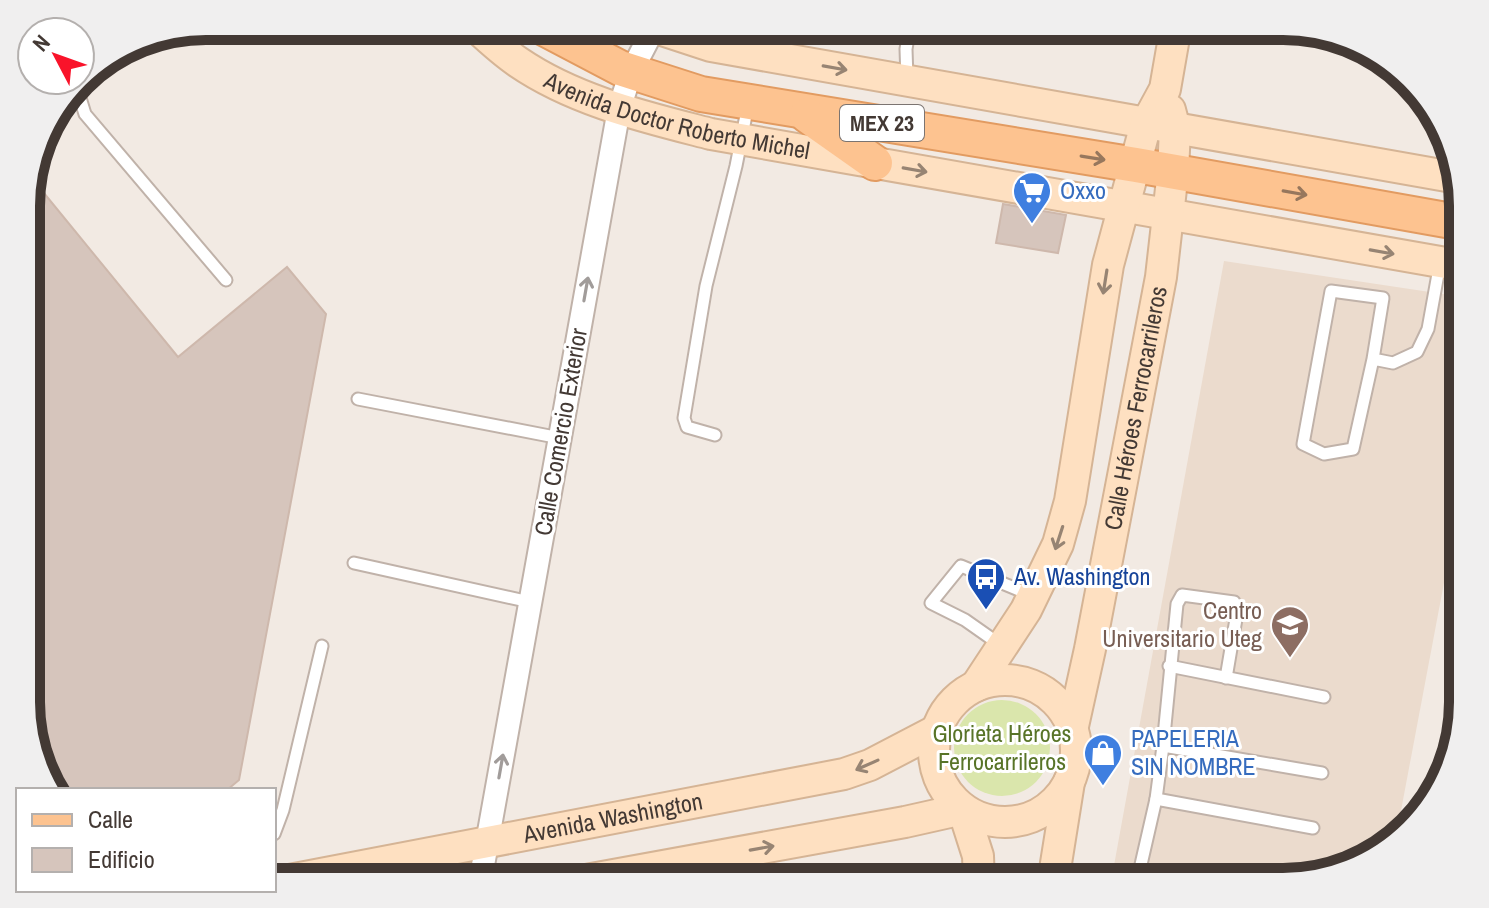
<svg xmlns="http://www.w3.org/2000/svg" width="1489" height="908" font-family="'Archivo Narrow',sans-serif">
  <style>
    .education { fill: #ebdbcd }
    .green { fill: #dae6ac }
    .building { fill: #d6c5bc; stroke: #ceb8ac; stroke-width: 2 }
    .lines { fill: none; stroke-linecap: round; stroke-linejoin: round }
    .service-casing { stroke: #c0b2a9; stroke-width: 15 }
    .minor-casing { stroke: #c0b2a9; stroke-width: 26 }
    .secondary-casing { stroke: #d5b495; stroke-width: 34 }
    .primary-casing { stroke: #e29b61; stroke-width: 38 }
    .service { stroke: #fff; stroke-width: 11 }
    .minor { stroke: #fff; stroke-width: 22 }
    .secondary { stroke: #fee0c1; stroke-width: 30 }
    .primary { stroke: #fdc390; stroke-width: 34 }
    .oneway { stroke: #978473 }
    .oneway2 { stroke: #97775d }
    .oneway3 { stroke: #a19c9a }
    .labels { text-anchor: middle; stroke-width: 6; stroke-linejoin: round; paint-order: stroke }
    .shield { fill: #fff; stroke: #7b7471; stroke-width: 2 }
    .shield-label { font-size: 22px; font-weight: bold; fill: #433934 }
    .street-label { font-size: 24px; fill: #433934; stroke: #fff }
    .shop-label { font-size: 24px; fill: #366cbe; stroke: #fff; text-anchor: start }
    .transit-label { font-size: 24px; fill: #164399; stroke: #fff; text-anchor: start }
    .education-label { font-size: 24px; fill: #785e54; stroke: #fff; text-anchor: end }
    .park-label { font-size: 24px; fill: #587428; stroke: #fff }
    .rim { fill: none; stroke: #433934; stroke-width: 10 }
  </style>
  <rect width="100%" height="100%" fill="#f2eae3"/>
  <polygon class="education" points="1224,261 1463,297 1463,482 1396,837 1374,858 1295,882 1111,882"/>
  <circle class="green" cx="1002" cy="748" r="48"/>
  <g class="building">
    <polygon points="30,176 178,357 287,267 326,314 239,780 227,790 52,790 27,725 27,183"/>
    <polygon points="1003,204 1066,215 1058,253 996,243"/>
  </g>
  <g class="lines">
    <g class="service-casing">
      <g id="service">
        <polyline points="907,79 906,49 910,26"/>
        <polyline points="76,85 85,114 226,280"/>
        <polyline points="1373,359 1383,298 1331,291 1303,444 1324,454 1353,449 1373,359 1393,363 1417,352 1428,329 1440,263"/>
        <polyline points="358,399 560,438"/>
        <polyline points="715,435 687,427 684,418 706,286 736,166 748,105"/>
        <polyline points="354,563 530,602"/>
        <polyline points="1002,646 965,620 931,603 961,566 1031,595"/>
        <polyline points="1169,666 1324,697"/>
        <polyline points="1163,746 1177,604 1182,595 1234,602 1237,613 1226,678"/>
        <polyline points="1156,799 1163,746 1322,773"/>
        <polyline points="274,834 283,810 322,646"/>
        <polyline points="1137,882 1156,799 1313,828"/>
      </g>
    </g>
    <g class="minor-casing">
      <polyline id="minor" points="480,882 619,109 631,72 654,28"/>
    </g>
    <g class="secondary-casing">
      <g id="secondary">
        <path id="s1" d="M 475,26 C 488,38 503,52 518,62 C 575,101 645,117 711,134 L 1463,266"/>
        <polyline points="650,26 711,46 1458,178"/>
        <circle cx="1005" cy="751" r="71"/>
        <polyline points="976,686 1026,610 1058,544 1070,501 1108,265 1146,124 1165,89 1176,26"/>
        <path id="s2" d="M 1073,726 L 1090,649 L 1161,277 L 1173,171 L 1175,129 L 1170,110"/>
        <path id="s3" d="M 279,882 L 844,774 L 870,765 L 937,730"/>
        <polyline points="575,882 905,822 963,809 978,856 979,882"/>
        <polyline points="1053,882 1069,782"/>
      </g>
    </g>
    <g class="primary-casing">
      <g id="primary">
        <polyline points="540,26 620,68 701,94 1136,165 1463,223"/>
        <polyline points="807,115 875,163"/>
      </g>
    </g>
    <use href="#service" class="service"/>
    <use href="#minor" class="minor"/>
    <use href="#secondary" class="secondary"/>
    <use href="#primary" class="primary"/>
  </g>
  <defs><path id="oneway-shaft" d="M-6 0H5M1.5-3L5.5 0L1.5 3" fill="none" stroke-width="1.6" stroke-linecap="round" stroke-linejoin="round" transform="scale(2)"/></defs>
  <g class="oneway">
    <use href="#oneway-shaft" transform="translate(835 68) rotate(10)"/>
    <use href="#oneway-shaft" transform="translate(915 170) rotate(10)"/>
    <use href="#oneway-shaft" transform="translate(1382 252) rotate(10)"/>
    <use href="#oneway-shaft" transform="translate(1105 282) rotate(99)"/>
    <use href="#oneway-shaft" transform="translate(1059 538) rotate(108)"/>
    <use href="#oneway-shaft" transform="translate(867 765) rotate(156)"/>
    <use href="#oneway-shaft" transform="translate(762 848) rotate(-10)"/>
  </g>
  <g class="oneway2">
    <use href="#oneway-shaft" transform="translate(1093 158) rotate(9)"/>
    <use href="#oneway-shaft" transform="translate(1295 193) rotate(10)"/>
  </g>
  <g class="oneway3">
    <use href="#oneway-shaft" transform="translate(586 289) rotate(-80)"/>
    <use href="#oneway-shaft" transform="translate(501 766) rotate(-80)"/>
  </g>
  <defs>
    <g id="supermarket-pin" transform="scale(2)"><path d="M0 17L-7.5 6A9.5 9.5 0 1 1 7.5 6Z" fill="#3f7fe0" stroke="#fff"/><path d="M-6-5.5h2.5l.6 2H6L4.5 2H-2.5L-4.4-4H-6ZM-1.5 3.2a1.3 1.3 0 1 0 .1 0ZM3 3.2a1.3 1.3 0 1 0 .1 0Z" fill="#fff"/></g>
    <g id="bus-pin" transform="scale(2)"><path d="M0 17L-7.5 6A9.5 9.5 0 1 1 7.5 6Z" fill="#1a4fb4" stroke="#fff"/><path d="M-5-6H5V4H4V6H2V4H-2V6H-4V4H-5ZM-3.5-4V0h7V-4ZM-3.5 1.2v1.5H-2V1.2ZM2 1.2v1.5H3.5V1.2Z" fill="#fff"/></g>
    <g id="university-pin" transform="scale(2)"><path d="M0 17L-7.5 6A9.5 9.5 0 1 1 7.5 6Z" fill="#8d6e63" stroke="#fff"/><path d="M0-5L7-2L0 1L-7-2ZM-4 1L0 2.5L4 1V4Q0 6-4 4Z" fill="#fff"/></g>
    <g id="shop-pin" transform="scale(2)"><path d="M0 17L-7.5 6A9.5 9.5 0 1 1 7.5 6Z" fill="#3f7fe0" stroke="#fff"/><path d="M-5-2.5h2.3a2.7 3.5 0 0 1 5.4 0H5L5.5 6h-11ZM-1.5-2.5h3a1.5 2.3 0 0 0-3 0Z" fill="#fff"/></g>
  </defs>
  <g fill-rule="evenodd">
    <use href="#supermarket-pin" x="1032" y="191"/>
    <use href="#bus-pin" x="986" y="577"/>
    <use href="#university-pin" x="1290" y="625"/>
    <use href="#shop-pin" x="1103" y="753"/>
  </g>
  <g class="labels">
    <rect class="shield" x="840" y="105" width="84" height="36" rx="6"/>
    <g class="shield-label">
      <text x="882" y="131">MEX 23</text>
    </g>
    <g class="street-label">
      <text dy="8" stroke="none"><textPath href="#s1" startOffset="226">Avenida Doctor Roberto Michel</textPath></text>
      <text dy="8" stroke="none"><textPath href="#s2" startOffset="324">Calle Héroes Ferrocarrileros</textPath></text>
      <text transform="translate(561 432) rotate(-80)" y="8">Calle Comercio Exterior</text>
      <text dy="8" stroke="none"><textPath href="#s3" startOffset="340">Avenida Washington</textPath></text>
    </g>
    <g class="shop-label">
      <text x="1060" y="199">Oxxo</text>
      <text x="1131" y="747">PAPELERIA<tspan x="1131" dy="28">SIN NOMBRE</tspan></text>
    </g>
    <g class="transit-label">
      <text x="1014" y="585">Av. Washington</text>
    </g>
    <g class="education-label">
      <text x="1262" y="619">Centro<tspan x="1262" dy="28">Universitario Uteg</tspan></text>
    </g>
    <g class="park-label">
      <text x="1002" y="742">Glorieta Héroes<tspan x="1002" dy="28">Ferrocarrileros</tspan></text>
    </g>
  </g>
  <path d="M0 0H1489V908H0ZM206 40H1283A166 166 0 0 1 1449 206V702A166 166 0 0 1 1283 868H206A166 166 0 0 1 40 702V206A166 166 0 0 1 206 40Z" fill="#f0efef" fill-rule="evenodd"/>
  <path class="rim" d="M206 40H1283A166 166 0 0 1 1449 206V702A166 166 0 0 1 1283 868H206A166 166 0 0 1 40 702V206A166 166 0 0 1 206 40Z"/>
  <rect x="16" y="788" width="260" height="104" fill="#ffffff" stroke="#b4b0ae" stroke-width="2"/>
  <rect x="32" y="814" width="40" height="12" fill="#fdc390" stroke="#b4b0ae" stroke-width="2"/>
  <text x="88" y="828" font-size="24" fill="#433934">Calle</text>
  <rect x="32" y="848" width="40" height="24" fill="#d6c5bc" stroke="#b4b0ae" stroke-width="2"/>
  <text x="88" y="868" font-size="24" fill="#433934">Edificio</text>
  <g transform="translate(56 56) rotate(311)"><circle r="38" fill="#ffffff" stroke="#b4b0ae" stroke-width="2"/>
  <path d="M0-6L14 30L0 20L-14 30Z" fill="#f9132a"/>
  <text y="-12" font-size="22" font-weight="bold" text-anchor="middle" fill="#433934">N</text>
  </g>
</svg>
